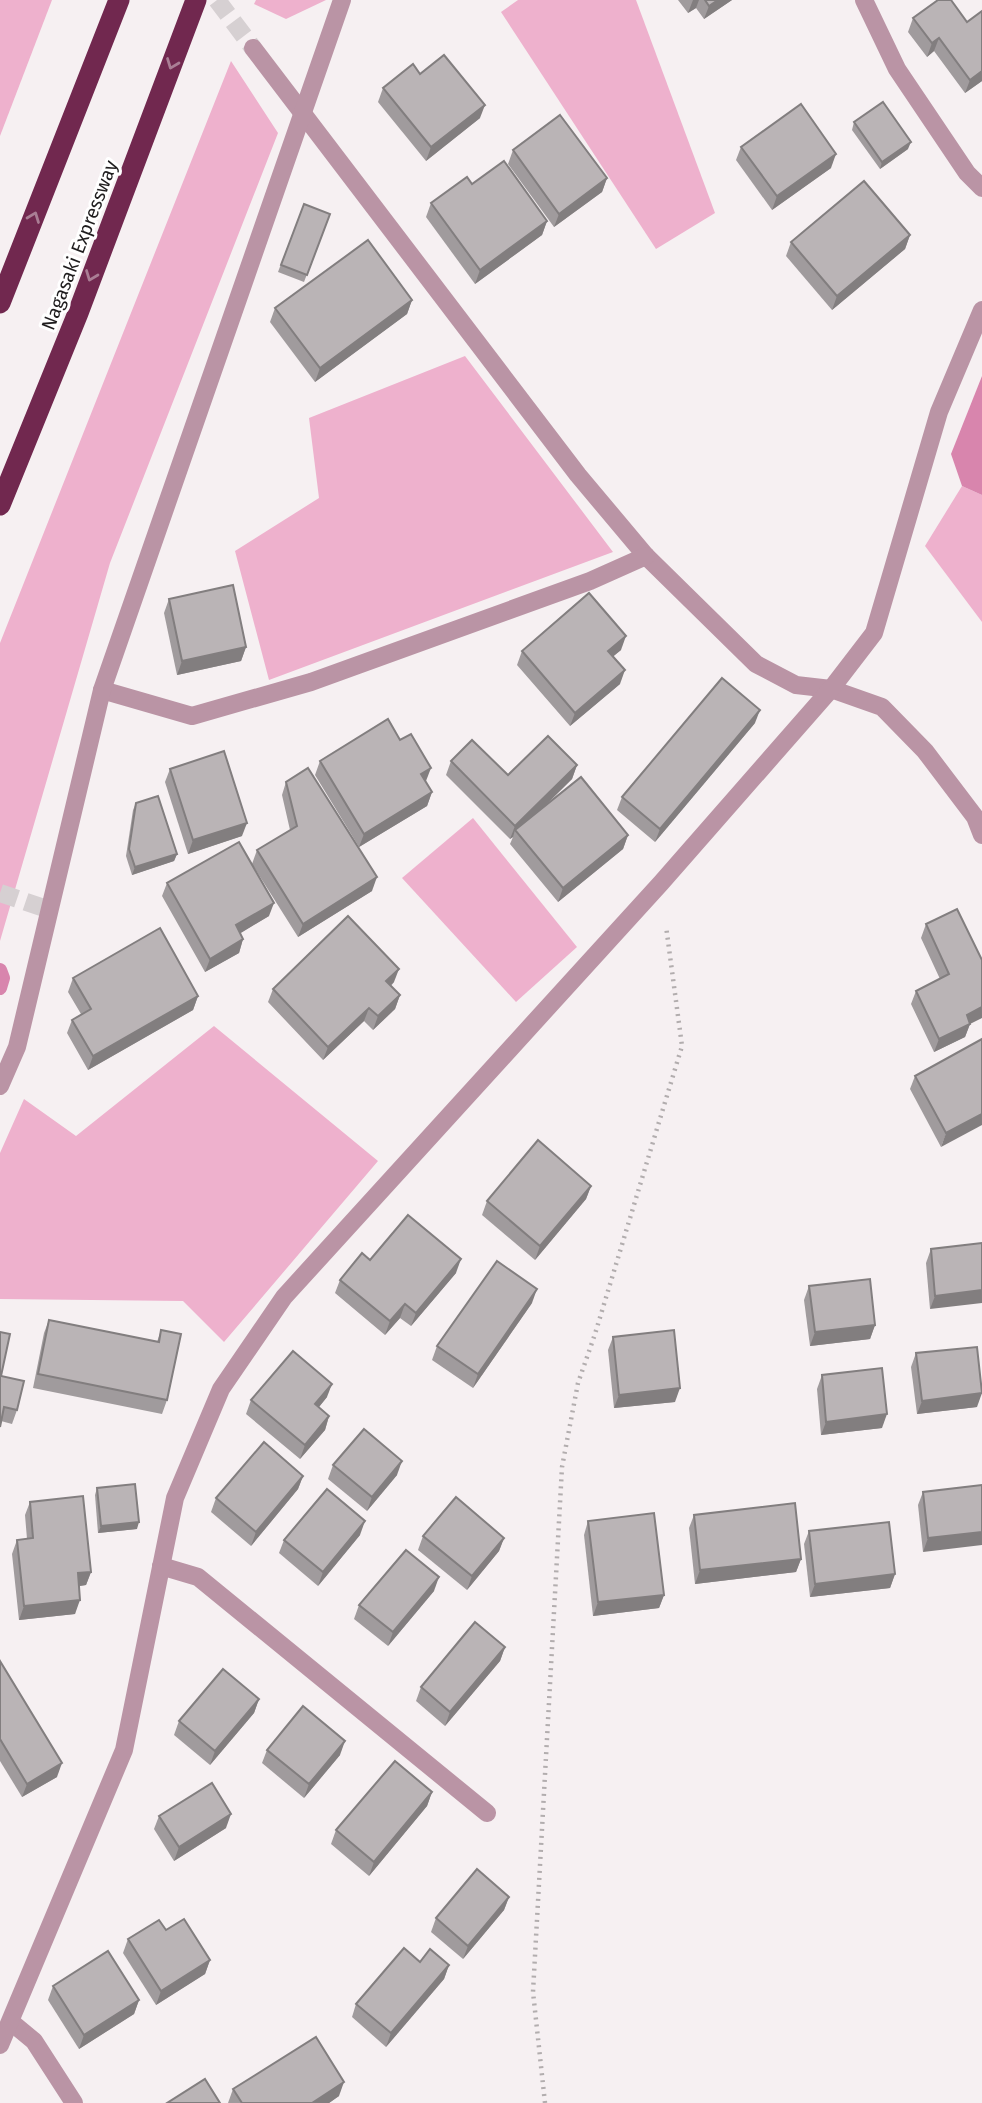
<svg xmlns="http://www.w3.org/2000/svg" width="982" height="2103" font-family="'Fira Sans',sans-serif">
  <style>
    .green { fill: #eeb1cd }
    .water { fill: #d885ad }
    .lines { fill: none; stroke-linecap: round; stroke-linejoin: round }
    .stream { stroke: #d885ad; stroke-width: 14 }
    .minor-tunnel { stroke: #d6d0d2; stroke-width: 18; stroke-dasharray: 18 9; stroke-linecap: butt }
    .path { stroke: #b2adae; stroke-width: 4.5; stroke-dasharray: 2 5; stroke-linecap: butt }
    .minor { stroke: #ba94a5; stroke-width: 18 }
    .highway { stroke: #71284f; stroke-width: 21 }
    .wall { fill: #a09b9d }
    .shaded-wall { fill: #827e7f }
    .building { fill: #bab4b6; stroke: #827e7f; stroke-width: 2 }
    .oneway { stroke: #aa7e95 }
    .labels { text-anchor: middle; stroke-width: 6; stroke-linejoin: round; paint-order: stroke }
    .street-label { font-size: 19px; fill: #1f1d1e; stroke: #fff }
  </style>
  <rect width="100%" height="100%" fill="#f6f0f2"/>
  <g class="green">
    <polygon points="0,0 52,0 0,136"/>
    <polygon points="256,0 326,0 286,19 254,4"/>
    <polygon points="518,0 636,0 715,213 656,249 501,12"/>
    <polygon points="231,61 278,133 110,563 0,941 0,643"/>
    <polygon points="465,356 613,552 269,680 235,551 319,498 309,418"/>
    <polygon points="962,486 982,495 982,622 925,546"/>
    <polygon points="473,818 577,947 516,1002 402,878"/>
    <polygon points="214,1026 378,1161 224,1342 183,1301 0,1299 0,1153 24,1099 76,1136"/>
  </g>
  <polygon class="water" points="982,376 982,495 962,486 951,454"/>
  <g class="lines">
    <polyline class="stream" points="0,970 3,978 0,988"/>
    <g class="minor-tunnel">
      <polyline points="217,0 253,48"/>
      <polyline points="0,893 50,910"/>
    </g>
    <polyline class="path" points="545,2103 533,1992 562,1467 578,1383 595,1334 682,1046 666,926"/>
    <g class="minor">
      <polyline points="864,0 897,69 967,173 982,188"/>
      <polyline points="253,48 578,475 646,556 756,664 796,685 831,689 882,707 925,751 975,817 982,835"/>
      <polyline points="102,690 192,716 311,682 590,581 646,556"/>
      <polyline points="0,1086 17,1047 102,690 342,0"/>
      <polyline points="161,1566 198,1577 487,1813"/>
      <polyline points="11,2022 34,2041 74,2103"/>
      <polyline points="0,2045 124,1750 175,1498 221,1389 284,1297 661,883 831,689 874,633 939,412 982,310"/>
    </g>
    <g class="highway">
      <polyline points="0,303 119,0"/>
      <polyline points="0,505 78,313 196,0"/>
    </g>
  </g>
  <g class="wall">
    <polygon points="678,0 732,0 704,19 696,8 688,13"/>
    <polygon points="982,11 982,81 965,93 934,51 927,57 908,32 913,18 967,22"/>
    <polygon points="420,74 480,118 426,161 378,102 383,88"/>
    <polygon points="854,122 908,149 880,169 852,130"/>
    <polygon points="741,147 831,168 772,210 736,160"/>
    <polygon points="513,150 607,178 602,192 554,227 508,164"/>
    <polygon points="472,184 547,221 542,235 475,284 426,217 431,203"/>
    <polygon points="304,204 330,214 304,282 278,272"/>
    <polygon points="910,235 905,249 832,310 786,256 791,242"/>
    <polygon points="412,300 407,314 315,382 270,322 275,308"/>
    <polygon points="169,599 246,647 241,661 177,675 164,613"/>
    <polygon points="621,650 613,656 620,684 570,726 517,665 522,651"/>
    <polygon points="755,723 655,842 617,810 622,797"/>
    <polygon points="400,740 426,781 425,782 432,792 427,806 359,847 315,775 320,761"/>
    <polygon points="451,761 508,775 577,765 572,779 542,809 628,835 623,849 558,902 510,844 513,837 510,839 446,775"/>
    <polygon points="170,769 242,836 188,854 165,782"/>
    <polygon points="286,782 372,891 298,937 252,864 257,850 290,830 282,795"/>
    <polygon points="136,803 177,854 174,861 132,875 126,856 133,810"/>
    <polygon points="167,883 269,916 240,933 243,939 239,953 205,972 162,896"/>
    <polygon points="957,909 970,1024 965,1037 934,1052 911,1004 916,991 940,979 921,938 926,924"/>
    <polygon points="73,978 198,996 193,1010 88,1070 67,1033 72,1020 81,1014 68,992"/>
    <polygon points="394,982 391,986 400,995 395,1009 373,1030 364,1021 323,1060 268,1002 273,989"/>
    <polygon points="982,1039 941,1147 910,1089 915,1076"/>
    <polygon points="591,1186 586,1199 535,1260 482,1215 487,1201"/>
    <polygon points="982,1243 930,1309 926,1263 931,1249"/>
    <polygon points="370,1260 456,1273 411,1326 400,1318 385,1335 335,1293 340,1280"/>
    <polygon points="809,1286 875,1325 870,1339 810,1346 804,1300"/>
    <polygon points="532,1303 473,1388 432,1360 437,1346"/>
    <polygon points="49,1320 157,1342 161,1330 167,1400 162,1414 33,1388 44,1333"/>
    <polygon points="613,1337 675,1402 614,1408 608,1350"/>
    <polygon points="916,1353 977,1407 917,1414 911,1367"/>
    <polygon points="822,1375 882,1428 821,1435 817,1389"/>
    <polygon points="1,1376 17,1410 12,1424 1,1421"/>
    <polygon points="327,1397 319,1407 329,1416 325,1430 300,1459 246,1414 251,1400"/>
    <polygon points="333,1465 397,1475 367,1511 328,1479"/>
    <polygon points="303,1476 298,1489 251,1546 211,1512 216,1498"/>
    <polygon points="982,1485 923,1552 918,1505 923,1492"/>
    <polygon points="97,1488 137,1529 98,1533 95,1495"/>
    <polygon points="30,1502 91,1572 86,1585 79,1586 75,1614 19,1620 12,1554 17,1540 27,1539 25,1515"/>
    <polygon points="694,1515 801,1559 796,1572 695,1584 689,1528"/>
    <polygon points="588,1521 664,1595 659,1608 593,1616 584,1535"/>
    <polygon points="809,1531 895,1574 890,1588 810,1597 804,1544"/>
    <polygon points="360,1535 318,1586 279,1553 284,1540"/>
    <polygon points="423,1536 504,1538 499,1551 467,1590 418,1550"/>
    <polygon points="434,1591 388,1646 354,1619 359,1605"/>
    <polygon points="505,1647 500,1661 445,1726 416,1701 421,1687"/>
    <polygon points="0,1661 57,1777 22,1797 0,1761"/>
    <polygon points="259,1699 254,1713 210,1765 174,1735 179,1721"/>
    <polygon points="267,1750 340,1755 304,1798 262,1763"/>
    <polygon points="432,1792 427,1806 369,1876 331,1844 336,1830"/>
    <polygon points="159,1816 226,1828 174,1861 154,1829"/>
    <polygon points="509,1897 504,1910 463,1959 431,1932 436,1918"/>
    <polygon points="166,1930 210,1960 205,1974 156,2005 123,1953 128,1939"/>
    <polygon points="420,1962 449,1965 444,1979 386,2047 352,2017 356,2004"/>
    <polygon points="53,1986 139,2000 134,2014 79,2049 48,2000"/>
    <polygon points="233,2089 339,2096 329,2103 228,2103"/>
  </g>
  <g class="shaded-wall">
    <polygon points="693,0 699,0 696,8 688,13"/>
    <polygon points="718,0 732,0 704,19 709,6"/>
    <polygon points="939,38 934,51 927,57 932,43"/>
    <polygon points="982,71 982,81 965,93 970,80"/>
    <polygon points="485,105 480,118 426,161 431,147"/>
    <polygon points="911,142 908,149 880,169 882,162"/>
    <polygon points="836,154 831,168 772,210 777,196"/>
    <polygon points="607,178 602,192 554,227 559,214"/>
    <polygon points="547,221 542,235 475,284 480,270"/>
    <polygon points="910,235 905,249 832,310 837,296"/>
    <polygon points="412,300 407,314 315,382 320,368"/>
    <polygon points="626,636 621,650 603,665 608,651"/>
    <polygon points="246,647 241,661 177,675 182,661"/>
    <polygon points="625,670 620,684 570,726 575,713"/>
    <polygon points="760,710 755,723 655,842 660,829"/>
    <polygon points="577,765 572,779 517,833 515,830 513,837 510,839 515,826"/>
    <polygon points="431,768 426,781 416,787 421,774"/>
    <polygon points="432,792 427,806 359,847 364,834"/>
    <polygon points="247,823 242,836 188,854 193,840"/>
    <polygon points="628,835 623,849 558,902 563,888"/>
    <polygon points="177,854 174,861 132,875 135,867"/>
    <polygon points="377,877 372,891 298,937 303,924"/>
    <polygon points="274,903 269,916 231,939 236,925"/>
    <polygon points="243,939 239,953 205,972 210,959"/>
    <polygon points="399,969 394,982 381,994 386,981"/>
    <polygon points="400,995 395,1009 373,1030 378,1016"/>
    <polygon points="198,996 193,1010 88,1070 93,1056"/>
    <polygon points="982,1007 982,1018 970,1024 965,1037 934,1052 939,1039 967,1015"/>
    <polygon points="369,1008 364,1021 323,1060 328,1047"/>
    <polygon points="982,1114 982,1125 941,1147 946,1133"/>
    <polygon points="591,1186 586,1199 535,1260 540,1246"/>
    <polygon points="461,1259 456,1273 411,1326 416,1313"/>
    <polygon points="537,1289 532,1303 473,1388 478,1374"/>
    <polygon points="982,1290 982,1303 930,1309 935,1296"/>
    <polygon points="405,1304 400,1318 385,1335 390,1321"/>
    <polygon points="875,1325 870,1339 810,1346 815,1332"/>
    <polygon points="332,1384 327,1397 310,1418 315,1404"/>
    <polygon points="680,1388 675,1402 614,1408 619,1395"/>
    <polygon points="982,1393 977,1407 917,1414 922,1401"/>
    <polygon points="887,1414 882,1428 821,1435 826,1422"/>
    <polygon points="329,1416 325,1430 300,1459 305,1445"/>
    <polygon points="402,1461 397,1475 367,1511 372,1497"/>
    <polygon points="303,1476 298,1489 251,1546 256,1532"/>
    <polygon points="365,1521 360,1535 318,1586 323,1572"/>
    <polygon points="139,1522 137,1529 98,1533 101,1526"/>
    <polygon points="982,1532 982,1545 923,1552 928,1538"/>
    <polygon points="504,1538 499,1551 467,1590 472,1576"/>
    <polygon points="801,1559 796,1572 695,1584 700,1570"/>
    <polygon points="91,1572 86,1585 73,1587 78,1573"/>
    <polygon points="895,1574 890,1588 810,1597 815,1584"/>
    <polygon points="439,1577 434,1591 388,1646 393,1632"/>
    <polygon points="664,1595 659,1608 593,1616 598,1602"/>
    <polygon points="80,1600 75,1614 19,1620 24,1606"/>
    <polygon points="505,1647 500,1661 445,1726 450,1712"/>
    <polygon points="259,1699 254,1713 210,1765 215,1751"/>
    <polygon points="345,1741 340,1755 304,1798 309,1784"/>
    <polygon points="62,1763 57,1777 22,1797 27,1784"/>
    <polygon points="432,1792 427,1806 369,1876 374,1862"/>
    <polygon points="231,1814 226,1828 174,1861 179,1847"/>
    <polygon points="509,1897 504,1910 463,1959 468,1946"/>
    <polygon points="210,1960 205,1974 156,2005 161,1991"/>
    <polygon points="449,1965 444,1979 386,2047 391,2033"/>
    <polygon points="139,2000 134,2014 79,2049 84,2035"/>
    <polygon points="344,2082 339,2096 329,2103 312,2103"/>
  </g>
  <g class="building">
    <polygon points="705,0 718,0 709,6"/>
    <polygon points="938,0 951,0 967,22 982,11 982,71 970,80 939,38 932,43 913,18"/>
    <polygon points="444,55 485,105 431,147 383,88 413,64 420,74"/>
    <polygon points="883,102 911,142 882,162 854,122"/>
    <polygon points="801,104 836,154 777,196 741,147"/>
    <polygon points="560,115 607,178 559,214 513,150"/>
    <polygon points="504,161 547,221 480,270 431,203 467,177 472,184"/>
    <polygon points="864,181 910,235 837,296 791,242"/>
    <polygon points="304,204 330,214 307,275 281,265"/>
    <polygon points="368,240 412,300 320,368 275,308"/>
    <polygon points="233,585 246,647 182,661 169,599"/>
    <polygon points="589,593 626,636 608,651 625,670 575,713 522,651"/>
    <polygon points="722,678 760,710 660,829 622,797"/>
    <polygon points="388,719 400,740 411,734 431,768 421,774 432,792 364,834 320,761"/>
    <polygon points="548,736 577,765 515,826 451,761 472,740 508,775"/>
    <polygon points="224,751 247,823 193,840 170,769"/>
    <polygon points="308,768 377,877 303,924 257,850 297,826 286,782"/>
    <polygon points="581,777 628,835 563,888 515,830"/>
    <polygon points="158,796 177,854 135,867 129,849 136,803"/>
    <polygon points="239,842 274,903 236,925 243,939 210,959 167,883"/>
    <polygon points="957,909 982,960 982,1007 967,1015 970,1024 939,1039 916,991 949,974 926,924"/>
    <polygon points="348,916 399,969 386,981 400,995 378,1016 369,1008 328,1047 273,989"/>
    <polygon points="160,928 198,996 93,1056 72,1020 91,1009 73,978"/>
    <polygon points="982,1039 982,1114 946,1133 915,1076"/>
    <polygon points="538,1140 591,1186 540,1246 487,1201"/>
    <polygon points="408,1215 461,1259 416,1313 405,1304 390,1321 340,1280 362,1253 370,1260"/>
    <polygon points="982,1243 982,1290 935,1296 931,1249"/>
    <polygon points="497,1261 537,1289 478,1374 437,1346"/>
    <polygon points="870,1279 875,1325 815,1332 809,1286"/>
    <polygon points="49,1320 159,1342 161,1330 181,1334 167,1400 38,1374"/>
    <polygon points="674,1330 680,1388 619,1395 613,1337"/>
    <polygon points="0,1332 10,1334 1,1376 24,1381 17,1410 4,1407 0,1427"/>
    <polygon points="977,1347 982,1393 922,1401 916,1353"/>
    <polygon points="293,1351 332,1384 315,1404 329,1416 305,1445 251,1400"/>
    <polygon points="882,1368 887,1414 826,1422 822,1375"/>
    <polygon points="364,1429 402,1461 372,1497 333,1465"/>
    <polygon points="264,1442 303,1476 256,1532 216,1498"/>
    <polygon points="135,1484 139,1522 101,1526 97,1488"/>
    <polygon points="982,1485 982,1532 928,1538 923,1492"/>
    <polygon points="327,1489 365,1521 323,1572 284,1540"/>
    <polygon points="83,1496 91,1572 78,1573 80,1600 24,1606 17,1540 33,1538 30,1502"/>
    <polygon points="456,1497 504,1538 472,1576 423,1536"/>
    <polygon points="795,1503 801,1559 700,1570 694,1515"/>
    <polygon points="654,1513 664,1595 598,1602 588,1521"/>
    <polygon points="889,1522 895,1574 815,1584 809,1531"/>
    <polygon points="406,1550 439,1577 393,1632 359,1605"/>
    <polygon points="475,1622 505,1647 450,1712 421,1687"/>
    <polygon points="0,1661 62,1763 27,1784 0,1739"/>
    <polygon points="223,1669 259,1699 215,1751 179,1721"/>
    <polygon points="303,1706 345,1741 309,1784 267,1750"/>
    <polygon points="395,1761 432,1792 374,1862 336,1830"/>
    <polygon points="212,1783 231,1814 179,1847 159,1816"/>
    <polygon points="477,1869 509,1897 468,1946 436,1918"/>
    <polygon points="184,1919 210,1960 161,1991 128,1939 159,1920 166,1930"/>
    <polygon points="404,1948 420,1962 430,1949 449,1965 391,2033 356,2004"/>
    <polygon points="108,1951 139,2000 84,2035 53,1986"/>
    <polygon points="316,2037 344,2082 312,2103 242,2103 233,2089"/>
    <polygon points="205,2079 220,2103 167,2103"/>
  </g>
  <defs><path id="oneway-chevron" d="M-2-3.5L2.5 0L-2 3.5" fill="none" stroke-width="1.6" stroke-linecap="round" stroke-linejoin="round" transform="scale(1.75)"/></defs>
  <g class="oneway">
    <use href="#oneway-chevron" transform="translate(172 64) rotate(111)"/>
    <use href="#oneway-chevron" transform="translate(34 217) rotate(-69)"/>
    <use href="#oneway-chevron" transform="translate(91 276) rotate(111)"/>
  </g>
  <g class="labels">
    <g class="street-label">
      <text transform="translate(79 245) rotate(-69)" y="7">Nagasaki Expressway</text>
    </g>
  </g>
</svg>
